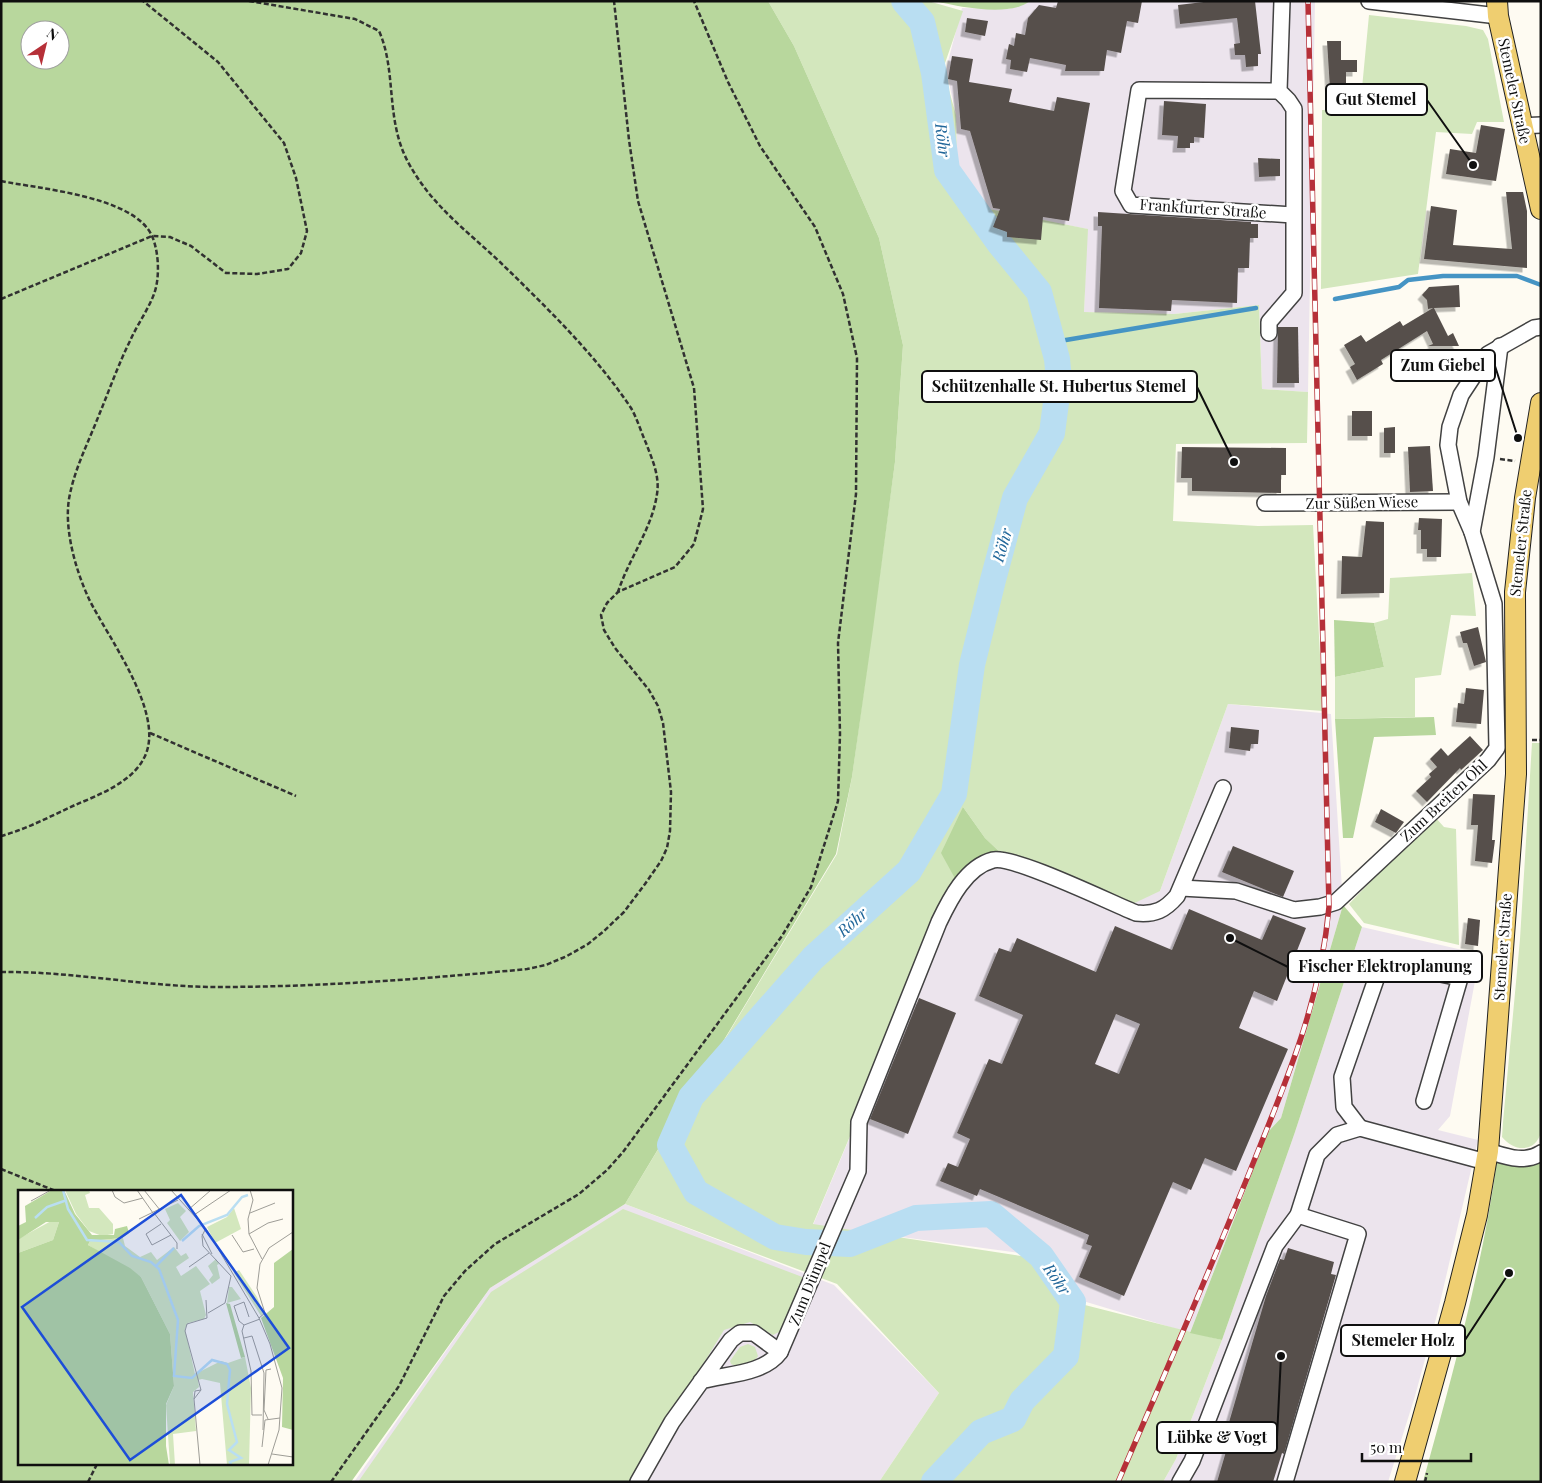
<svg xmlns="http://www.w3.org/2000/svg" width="1542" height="1483" font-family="'Playfair Display',serif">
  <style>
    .industrial { fill: #ece4ed }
    .green { fill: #d3e7bd; fill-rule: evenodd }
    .forest { fill: #b8d79d; fill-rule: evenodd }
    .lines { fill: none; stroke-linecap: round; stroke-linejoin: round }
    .stream { stroke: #4594c4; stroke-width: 4.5 }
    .river { stroke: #b9def2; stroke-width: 26 }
    .building { fill: #57504c; fill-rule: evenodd; filter: url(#shadow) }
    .minor-casing { stroke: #424242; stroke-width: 18 }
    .major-casing { stroke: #202020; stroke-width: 22 }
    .path { stroke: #313131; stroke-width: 2.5; stroke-dasharray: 5 2.5; stroke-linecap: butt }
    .minor { stroke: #fff; stroke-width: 15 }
    .major { stroke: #efce70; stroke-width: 20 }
    .rail-casing { stroke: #b63038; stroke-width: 5.5 }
    .rail { stroke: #fff; stroke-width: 4; stroke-dasharray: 11; stroke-linecap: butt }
    .labels { text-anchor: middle; stroke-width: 5; stroke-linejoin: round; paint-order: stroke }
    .street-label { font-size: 15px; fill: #0f0f0f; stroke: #fff }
    .water-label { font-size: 16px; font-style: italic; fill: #206699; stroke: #fff }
    .inset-river { fill: none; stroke: #b9def2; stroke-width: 2.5 }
    .inset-road { fill: none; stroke: #9e9d97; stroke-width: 1 }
    .view { fill: #1d4ed8; fill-opacity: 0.15; stroke: #1d4ed8; stroke-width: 2.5 }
    .inset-edge { fill: none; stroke: #0f0f0f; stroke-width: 2.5 }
    .leader { fill: none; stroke: #0f0f0f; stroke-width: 2 }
    .callout-dot { fill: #0f0f0f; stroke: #fff; stroke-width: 2 }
    .callout { fill: #fff; stroke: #0f0f0f; stroke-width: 2 }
    .callout-label { font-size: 16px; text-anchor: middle; font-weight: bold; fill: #0f0f0f }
  </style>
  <defs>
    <filter id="shadow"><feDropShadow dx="-4.5" dy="4.5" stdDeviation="0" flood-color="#0004"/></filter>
  </defs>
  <rect width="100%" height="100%" fill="#fefbf2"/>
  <g class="industrial">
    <polygon points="1030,1 1315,1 1308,392 1262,389 1259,305 1174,314 1084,312 1087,229 989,209 957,164 956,115 946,69 962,8 1009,9"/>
    <polygon points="1228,704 1331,714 1343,905 1281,1118 1268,1132 1190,1333 1083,1301 1041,1256 813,1225 957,882 1006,858 1160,891"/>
    <polygon points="1362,927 1480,954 1450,1116 1438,1130 1478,1140 1438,1311 1415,1396 1388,1482 1163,1482 1176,1459 1222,1340 1295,1132"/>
    <polygon points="625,1204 834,1285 939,1393 879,1482 354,1482 490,1288"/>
  </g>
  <g class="green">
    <path d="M 768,1 L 928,1 L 963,11 L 943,69 L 956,115 L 957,164 L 989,209 L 1088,229 L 1084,312 L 1174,314 L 1259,305 L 1262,389 L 1308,392 L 1307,443 L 1176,444 L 1173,521 L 1258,526 L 1313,525 L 1323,711 L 1228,704 L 1160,891 L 1122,909 L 1006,858 L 957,882 L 813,1224 L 1041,1259 L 1081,1304 L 1222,1340 L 1176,1459 L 1163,1482 L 879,1482 L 939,1393 L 837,1284 L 625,1204 L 837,854 L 852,777 L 895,462 L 903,345 L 879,238 L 794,46 ZM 963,807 L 985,838 L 1005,857 L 957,882 Z"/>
    <polygon points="1369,15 1466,26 1483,30 1488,39 1504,122 1477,122 1472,134 1436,132 1418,274 1321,289 1322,110 1360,109"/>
    <polygon points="1472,573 1476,616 1451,615 1441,675 1415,678 1415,717 1335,719 1335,677 1384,667 1374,623 1388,619 1390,578"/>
    <path d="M 1532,743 L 1541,743 L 1541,1132 C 1536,1152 1515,1153 1502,1137 L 1503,1122 L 1520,939 Z"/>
    <polygon points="1434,816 1444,827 1456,829 1459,945 1364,923 1349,904"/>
    <polygon points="623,1209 805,1278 783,1330 773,1335 750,1322 724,1330 631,1482 358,1482 491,1292"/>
    <path d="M 748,1344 L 755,1347 L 758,1356 C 752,1365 741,1369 731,1364 L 730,1361 L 740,1347 Z"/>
  </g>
  <g class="forest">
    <path d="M 1,1 L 768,1 L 794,46 L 879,238 L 903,345 L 895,462 L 873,629 L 852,777 L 836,854 L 625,1204 L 490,1288 L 351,1482 L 1,1482 ZM 30,30 L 60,30 L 60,60 L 30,60 ZM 19,1192 L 291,1192 L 291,1464 L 19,1464 Z"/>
    <path d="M 935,1 L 1030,1 C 1011,17 958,7 935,1 Z"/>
    <polygon points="1334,620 1374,623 1384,667 1335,677"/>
    <polygon points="1434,717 1436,735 1374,737 1353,838 1343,838 1335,719"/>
    <polygon points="963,807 985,838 1005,857 957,882 941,853"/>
    <polygon points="1343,905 1362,927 1295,1132 1222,1340 1190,1333 1268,1132 1281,1118"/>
    <path d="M 1497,1161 L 1520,1167 L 1541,1163 L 1541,1482 L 1423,1482 C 1452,1376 1482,1270 1497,1161 Z"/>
  </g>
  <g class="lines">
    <g class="stream">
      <polyline points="1335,299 1399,287 1408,280 1443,276 1517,276 1541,285"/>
      <polyline points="1054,342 1256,308"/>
    </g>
    <polyline class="river" points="904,1 922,22 934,73 947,170 999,243 1039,292 1057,359 1059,380 1052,433 1015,498 993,580 972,665 954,794 909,871 813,958 691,1097 670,1145 696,1192 775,1237 806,1242 850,1244 916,1218 991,1214 1041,1256 1073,1302 1066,1356 1022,1401 1013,1419 981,1432 934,1482"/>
  </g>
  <g class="building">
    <polygon points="1058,1 1142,1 1138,23 1127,21 1121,53 1107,50 1104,71 1065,71 1066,65 1030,58 1027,72 1010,69 1011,60 1006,59 1009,44 1014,46 1016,33 1025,35 1028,18 1039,5 1056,8"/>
    <polygon points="1212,1 1255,1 1261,54 1258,54 1258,66 1246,67 1245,55 1235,55 1234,44 1240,43 1237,18 1180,24 1178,5"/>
    <polygon points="967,18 988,21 985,36 965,32"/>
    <polygon points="1327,41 1341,41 1341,60 1357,60 1357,72 1346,72 1346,105 1331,105"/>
    <polygon points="952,56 973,59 969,82 1012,89 1009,102 1054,111 1057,97 1090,103 1069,221 1043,217 1041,240 1007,237 1007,232 993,227 1000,209 993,208 970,131 961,129 957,81 948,79"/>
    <polygon points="1164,101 1206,104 1204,138 1194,137 1194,143 1190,143 1190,148 1177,148 1178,136 1162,135"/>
    <polygon points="1481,125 1505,129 1496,181 1446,174 1450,149 1476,153"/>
    <polygon points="1258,158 1280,159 1280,176 1259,177"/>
    <polygon points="1506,192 1523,192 1527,211 1527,268 1424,259 1431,206 1457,210 1453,245 1512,249"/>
    <polygon points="1098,212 1251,222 1251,224 1258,224 1258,238 1250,238 1249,268 1238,268 1237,303 1172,300 1171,311 1099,308 1102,226 1098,226"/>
    <polygon points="1459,285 1460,307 1434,308 1448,336 1453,333 1459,346 1428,346 1433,344 1427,331 1381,360 1383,364 1357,380 1350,367 1355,364 1344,345 1361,335 1366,342 1400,321 1403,326 1433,308 1428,309 1427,300 1422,295 1429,287"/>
    <polygon points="1278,327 1298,327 1299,383 1277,383"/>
    <rect x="1352" y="411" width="20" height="25"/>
    <polygon points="1395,427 1395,453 1384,453 1384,428"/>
    <polygon points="1430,446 1433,491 1410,492 1408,447"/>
    <polygon points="1182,447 1286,448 1286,475 1281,475 1281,493 1192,491 1192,478 1181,478"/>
    <polygon points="1419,518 1442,519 1441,557 1427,557 1427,549 1421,549 1421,530 1418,530"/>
    <polygon points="1366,521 1384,522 1384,593 1341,594 1342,556 1362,557"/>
    <polygon points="1478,627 1486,662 1474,666 1467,643 1463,643 1460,632"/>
    <polygon points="1466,688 1484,690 1481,724 1456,722 1458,703 1464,704"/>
    <polygon points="1231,727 1259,730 1258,744 1251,744 1250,751 1229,748"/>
    <polygon points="1470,736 1483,750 1461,770 1460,768 1427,802 1416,791 1431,777 1429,774 1437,767 1430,759 1441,748 1448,756"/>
    <polygon points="1473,794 1495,795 1492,840 1495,840 1492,863 1475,861 1478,825 1471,825"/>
    <polygon points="1381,809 1404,822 1396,833 1375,822"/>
    <polygon points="1233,846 1294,871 1283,897 1222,872"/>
    <path d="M 1189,909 L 1262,940 L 1273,915 L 1306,928 L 1277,1001 L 1254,991 L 1239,1028 L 1288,1049 L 1236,1171 L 1205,1158 L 1191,1190 L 1173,1182 L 1124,1296 L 1079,1277 L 1092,1246 L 1086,1244 L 1089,1235 L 980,1189 L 977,1196 L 940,1181 L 948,1163 L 958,1167 L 970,1139 L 957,1133 L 989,1059 L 1002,1064 L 1023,1015 L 979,996 L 999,948 L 1011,952 L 1017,938 L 1096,972 L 1115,926 L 1172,950 ZM 1116,1014 L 1140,1024 L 1119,1074 L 1095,1064 Z"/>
    <polygon points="1468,918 1480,920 1478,946 1465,944"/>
    <polygon points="919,998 956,1013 908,1134 870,1119"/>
    <polygon points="1288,1248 1334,1262 1331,1274 1336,1275 1284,1454 1282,1453 1273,1482 1217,1482 1230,1438 1225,1436 1266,1296 1280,1259 1284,1260"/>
  </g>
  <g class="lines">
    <g class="minor-casing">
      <g id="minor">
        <polyline points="1369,1 1498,16"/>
        <polyline points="1279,91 1139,90 1123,191 1131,205 1293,215"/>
        <polyline points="1521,126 1541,125"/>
        <polyline points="1269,333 1269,322 1294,293 1294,109 1288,100 1279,91 1282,1"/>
        <polyline points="1265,503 1459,502"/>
        <polyline points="1472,532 1486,457 1500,346"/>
        <polyline points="1181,888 1236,891 1294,910 1320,907 1336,902 1488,760 1497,748 1494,604 1472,532 1459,502 1448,445 1450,427 1461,395 1488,354 1534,328 1541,327"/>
        <polyline points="1360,1128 1344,1107 1342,1077 1382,962 1460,978 1424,1101"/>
        <path d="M 1488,1151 C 1505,1156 1524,1164 1541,1153"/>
        <path d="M 780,1352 L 858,1171 L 859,1122 L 939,922 C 950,899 966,867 993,860 C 1013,855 1111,903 1136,913 C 1155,915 1165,910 1177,896 L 1223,788"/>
        <path d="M 638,1482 L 672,1422 L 731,1340 L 740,1333 L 754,1333 L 780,1352 C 764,1374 727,1374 701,1381"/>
        <polyline points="1180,1482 1192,1461 1275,1246 1298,1215 1317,1155 1337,1135 1360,1128 1486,1162"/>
        <polyline points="1285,1482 1358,1234 1298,1215"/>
      </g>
    </g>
    <g class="major-casing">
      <g id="major">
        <polyline points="1497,1 1498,16 1541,209"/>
        <polyline points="1405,1482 1455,1303 1477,1215 1488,1151 1516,774 1515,592 1525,498 1541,403"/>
      </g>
    </g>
    <g class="path">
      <path d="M 249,1 L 355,19 L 379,31 C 397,71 385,119 408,162 C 431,205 466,230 500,262 C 546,307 595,354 631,408 C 637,418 641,432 646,443 C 652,459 660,476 657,494 C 652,529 629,558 618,592"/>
      <path d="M 1,181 C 40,189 134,196 152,236 C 159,252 160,278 154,294 C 148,310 137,325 130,341 C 118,365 109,391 99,415 C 88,443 74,470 69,499 C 64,530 76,571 89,599 C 108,638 167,715 144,758 C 132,782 99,795 75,805 C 51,816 27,829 1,836"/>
      <polyline points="1,299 152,236 170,237 191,246 226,273 257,274 288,269 301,253 307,231 296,178 284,143 218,62 143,1"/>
      <polyline points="1500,459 1515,461"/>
      <polyline points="150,733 296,796"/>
      <polyline points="1532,740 1541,740"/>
      <path d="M 1,972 C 73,971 145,987 217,987 C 320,987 424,979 527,969 L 546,965 L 567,956 L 588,944 L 604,931 L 624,912 L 645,884 L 661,861 L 667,848 L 670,831 L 671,792 L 663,723 L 658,706 L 649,690 L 615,648 L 604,630 L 601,615 L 607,603 L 618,592 L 675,567 L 694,544 L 703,509 L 694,388 L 638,201 L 629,140 L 614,1"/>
      <polyline points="1,1169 58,1192"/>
      <polyline points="88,1482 97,1464"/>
      <polyline points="331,1482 399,1386 444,1296 465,1271 495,1244 579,1194 607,1170 623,1152 782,936 811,887 838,801 840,734 838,643 856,494 857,358 843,294 815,227 760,146 728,82 694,1"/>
      <polyline points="1425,1482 1427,1473"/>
    </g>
    <use href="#minor" class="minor"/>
    <use href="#major" class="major"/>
    <g class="rail-casing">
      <path id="rail" d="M 1118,1482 C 1163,1378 1208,1275 1250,1171 C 1286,1081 1320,1005 1329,907 L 1308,1"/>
    </g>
    <use href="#rail" class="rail"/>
  </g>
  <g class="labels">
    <g class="street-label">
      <text transform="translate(1514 91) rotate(78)" y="5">Stemeler Straße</text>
      <text transform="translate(1203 209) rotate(4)" y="5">Frankfurter Straße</text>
      <text transform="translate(1362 503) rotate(-1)" y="5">Zur Süßen Wiese</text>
      <text transform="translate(1521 543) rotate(-84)" y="5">Stemeler Straße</text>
      <text transform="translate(1444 801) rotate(-43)" y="5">Zum Breiten Ohl</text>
      <text transform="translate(1503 947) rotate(-86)" y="5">Stemeler Straße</text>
      <text transform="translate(810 1284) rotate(-68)" y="5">Zum Dümpel</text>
    </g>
    <g class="water-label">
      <text transform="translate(943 140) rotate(83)" y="6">Röhr</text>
      <text transform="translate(1002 545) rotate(-74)" y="6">Röhr</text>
      <text transform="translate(852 922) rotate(-42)" y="6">Röhr</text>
      <text transform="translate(1057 1279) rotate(55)" y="6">Röhr</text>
    </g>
  </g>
  <g transform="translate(18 1190)">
    <rect width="275" height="275" fill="#fefbf2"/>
    <path d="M 47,0 L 71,0 L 72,3 L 67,5 L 71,18 L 81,18 L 95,34 L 95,44 L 84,46 L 71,41 L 58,24 ZM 160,13 L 168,21 L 162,27 L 171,42 L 162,51 L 149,33 L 152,30 L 147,19 ZM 216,18 L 223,39 L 197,53 L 189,37 L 209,27 ZM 35,30 L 41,32 L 35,50 L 0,63 L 0,49 ZM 105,48 L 107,56 L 122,67 L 133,62 L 139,70 L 156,57 L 163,66 L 168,63 L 171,68 L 158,77 L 163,86 L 178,76 L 192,94 L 182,101 L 188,125 L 186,129 L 170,133 L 167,139 L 177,184 L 203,171 L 210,173 L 227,167 L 233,198 L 231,275 L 209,275 L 202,193 L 184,189 L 168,193 L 180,190 L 181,197 L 175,202 L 178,241 L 155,244 L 157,275 L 152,275 L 148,215 L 156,196 L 152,144 L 123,87 L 70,55 L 72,51 ZM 198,69 L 201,74 L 199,75 L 202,88 L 194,94 L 191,90 L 195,85 L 190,76 ZM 221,80 L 239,107 L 246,123 L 243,126 L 216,83 ZM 211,97 L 214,97 L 223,109 L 209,113 Z" fill="#d3e7bd"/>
    <path d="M 34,0 L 46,0 L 57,24 L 74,45 L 96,45 L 97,39 L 109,36 L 111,43 L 104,48 L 72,51 L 70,55 L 112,78 L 123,87 L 152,144 L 156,196 L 148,214 L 148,256 L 151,275 L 0,275 L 0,63 L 35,50 L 41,32 L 28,32 L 0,50 L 0,36 L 8,32 L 7,16 ZM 275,59 L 275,240 L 264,237 L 265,188 L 243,128 L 256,117 L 256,73 ZM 208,113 L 212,114 L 227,167 L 223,168 Z" fill="#b8d79d"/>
    <path class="inset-river" d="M 45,0 L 50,19 L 69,50 L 101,52 L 114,66 L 133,72 L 141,79 L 160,130 L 156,186 L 174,188 L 194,170 L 209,174 L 212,180 L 209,214 L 219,252 L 211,260 L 223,268 L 212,272 L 213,275M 17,28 L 29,17 L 49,10M 164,51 L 181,36 L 209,25 L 224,7 L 230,5M 138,76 L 156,58"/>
    <path class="inset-road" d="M 94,0 L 97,7 L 106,13 L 125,8M 119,0 L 135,23M 126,0 L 142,20M 153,0 L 189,40 L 241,128 L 252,154 L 264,198 L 261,240 L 250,275M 232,0 L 235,10 L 230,29 L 231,44 L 244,69M 13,11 L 33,0M 170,20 L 193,0M 136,23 L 159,53 L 159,59M 232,23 L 257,13M 176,25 L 213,0M 121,29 L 160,10M 143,34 L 128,44 L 134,55 L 153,45M 188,38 L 184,46 L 185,56 L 213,86 L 207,113 L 190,123M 184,44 L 194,64M 231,44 L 250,33 L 265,29M 214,45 L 225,62 L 236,59M 171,77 L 191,63M 241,128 L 247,123 L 239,98 L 242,74 L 251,58 L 275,42M 242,129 L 226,135 L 224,141 L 233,181 L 234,225 L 244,225M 226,135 L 221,131 L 216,116 L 226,112 L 231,127M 226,148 L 234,146 L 246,183 L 245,240M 183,200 L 167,141 L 169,134 L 189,128 L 188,110M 176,209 L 183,200 L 177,201 L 176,209 L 182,275M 250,229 L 246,220 L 248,180 L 253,179M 244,257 L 247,230 L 262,228M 254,264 L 275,267"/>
    <path class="view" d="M 163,5 L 271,158 L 112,270 L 4,117 Z"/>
    <rect width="275" height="275" class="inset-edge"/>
  </g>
  <path class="leader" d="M1473 165L1427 100M1518 438L1495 366M1234 462L1197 387M1230 938L1288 967M1509 1273L1465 1340M1281 1356L1277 1437"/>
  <g class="callout-dot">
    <circle cx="1473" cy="165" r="5"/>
    <circle cx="1518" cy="438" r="5"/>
    <circle cx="1234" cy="462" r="5"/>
    <circle cx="1230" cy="938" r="5"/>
    <circle cx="1509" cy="1273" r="5"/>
    <circle cx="1281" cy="1356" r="5"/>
  </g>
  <g class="callout">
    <rect x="1326" y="84" width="101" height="31" rx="5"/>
    <rect x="1391" y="350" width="104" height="31" rx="5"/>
    <rect x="922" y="371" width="275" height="31" rx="5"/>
    <rect x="1288" y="951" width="194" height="31" rx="5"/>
    <rect x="1341" y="1325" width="124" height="31" rx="5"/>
    <rect x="1157" y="1422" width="120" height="31" rx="5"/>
  </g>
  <g class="callout-label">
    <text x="1376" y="105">Gut Stemel</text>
    <text x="1443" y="371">Zum Giebel</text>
    <text x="1059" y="392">Schützenhalle St. Hubertus Stemel</text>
    <text x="1385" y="972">Fischer Elektroplanung</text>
    <text x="1403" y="1346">Stemeler Holz</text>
    <text x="1217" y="1443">Lübke &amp; Vogt</text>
  </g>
  <rect width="1542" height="1483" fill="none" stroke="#0f0f0f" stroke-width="5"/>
  <g transform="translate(45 45) rotate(35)"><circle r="24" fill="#ffffff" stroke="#9f9f9f"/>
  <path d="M0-4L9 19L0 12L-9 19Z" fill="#b63038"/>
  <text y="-8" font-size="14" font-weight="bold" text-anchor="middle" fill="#0f0f0f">N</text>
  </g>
  <path d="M1362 1453v8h109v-8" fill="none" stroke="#0f0f0f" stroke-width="2.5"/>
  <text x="1370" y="1453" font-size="15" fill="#0f0f0f" stroke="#ffffff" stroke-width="4" paint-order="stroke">50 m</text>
</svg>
